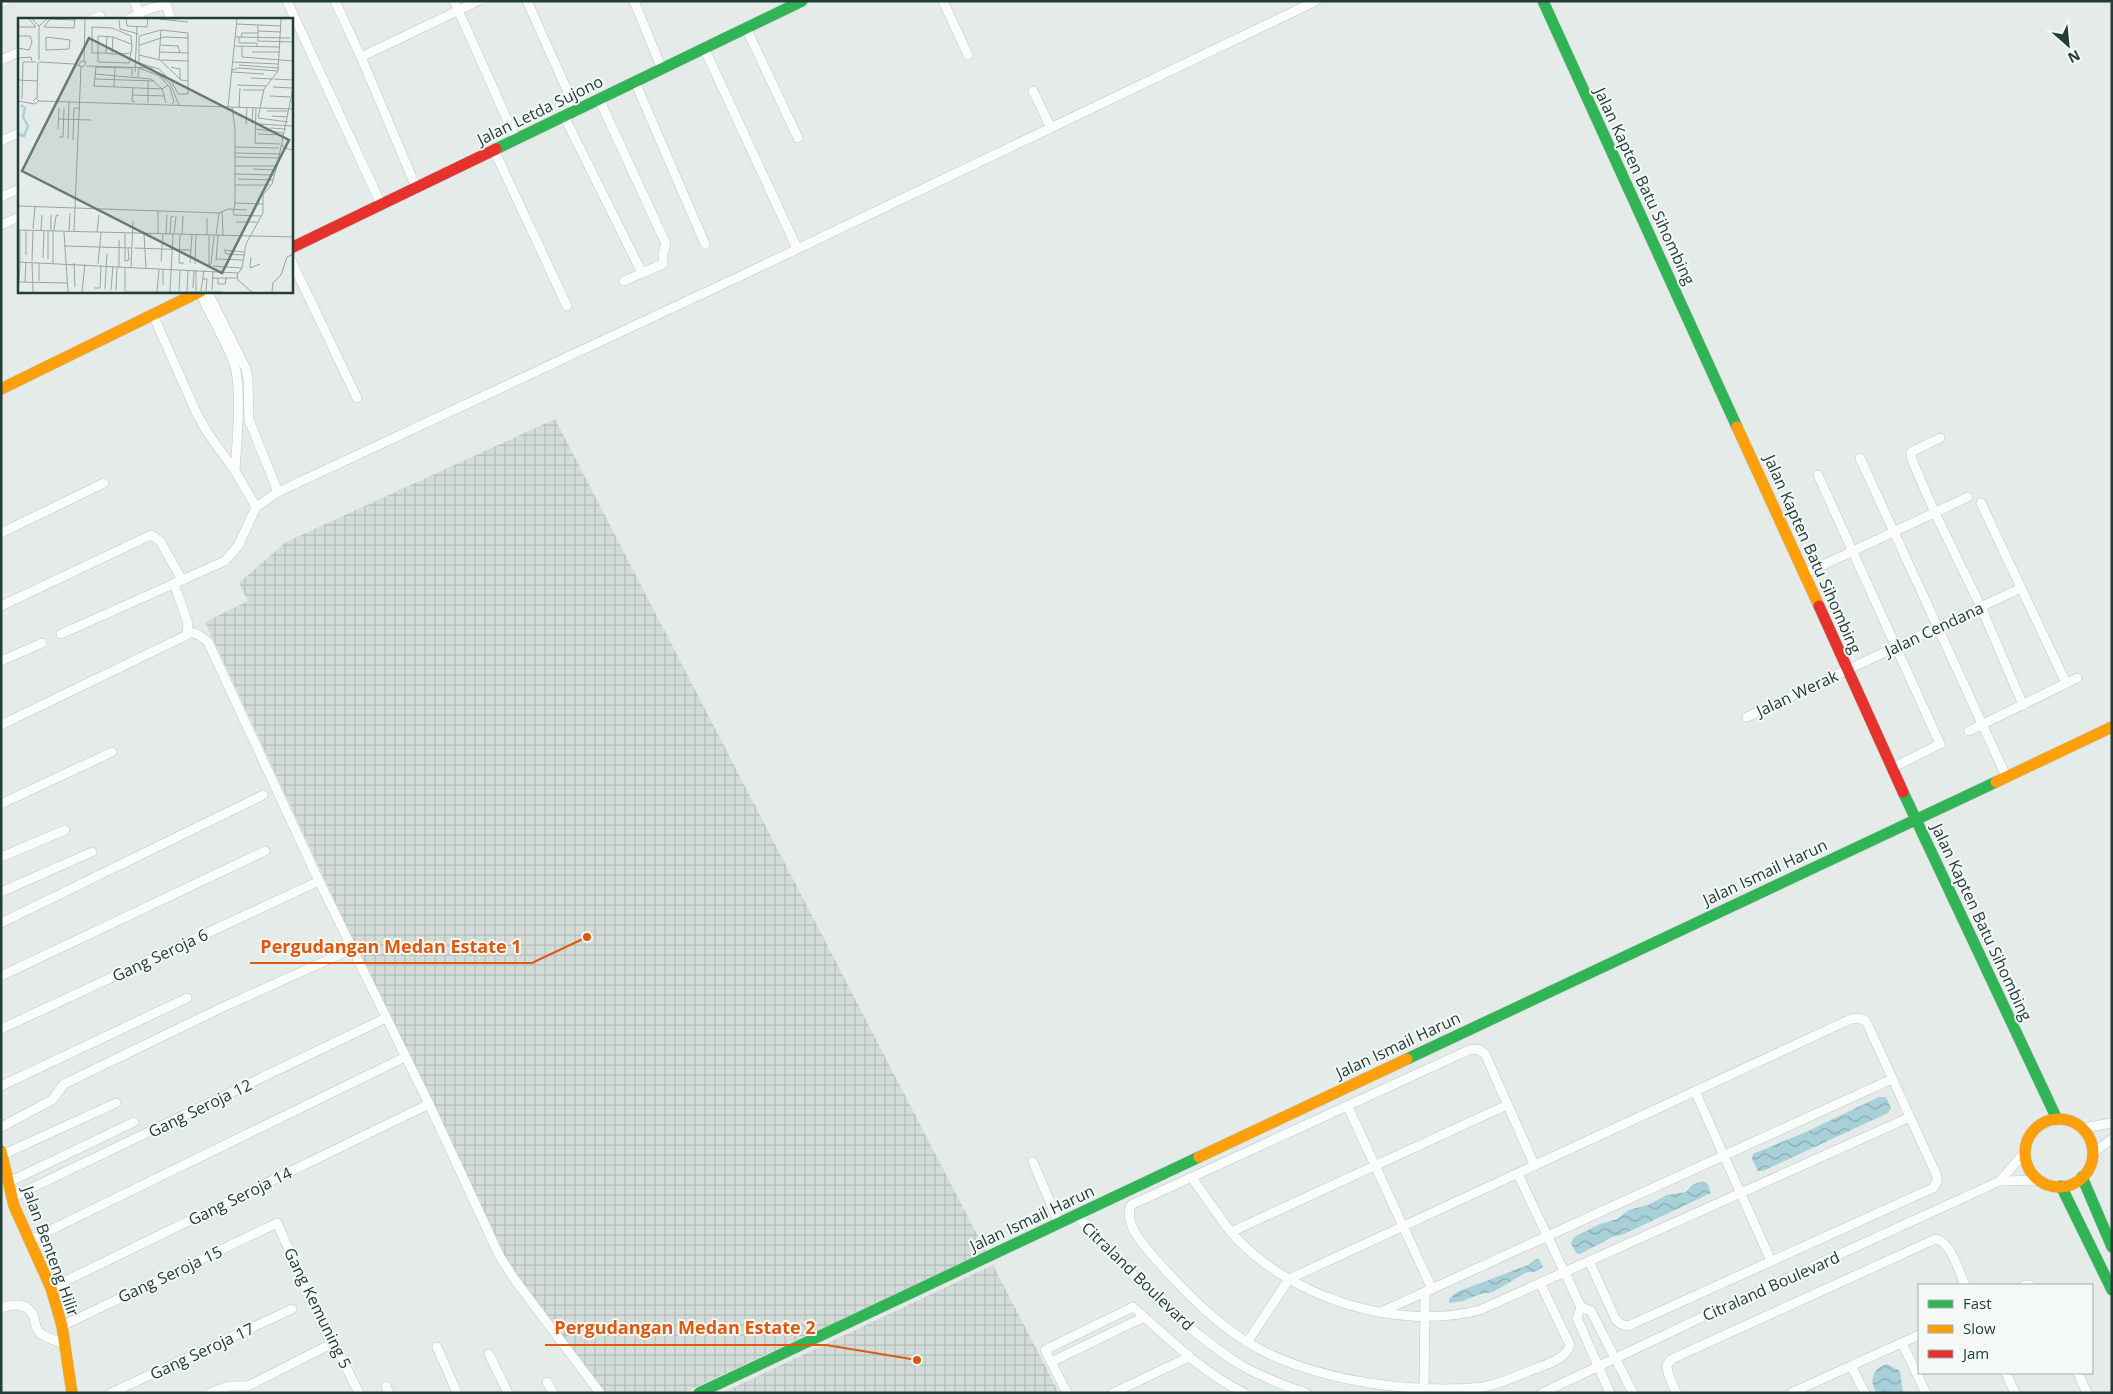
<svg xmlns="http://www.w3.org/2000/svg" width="2113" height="1394" font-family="'Open Sans',sans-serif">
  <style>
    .industrial { fill: url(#industrial-grid) }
    .water { fill: url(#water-waves) }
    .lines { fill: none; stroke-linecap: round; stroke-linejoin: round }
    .street-casing { stroke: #c2c8c5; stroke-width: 10 }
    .fast-casing { stroke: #c1c9c6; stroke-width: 12 }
    .slow-casing { stroke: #c1c9c6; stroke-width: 12 }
    .jam-casing { stroke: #c1c9c6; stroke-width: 12 }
    .street { stroke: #fbfcfc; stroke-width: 9 }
    .fast { stroke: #30b455; stroke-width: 11 }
    .slow { stroke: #ff9f0a; stroke-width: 11 }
    .jam { stroke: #e5322d; stroke-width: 11 }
    .labels { text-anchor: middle; stroke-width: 4; stroke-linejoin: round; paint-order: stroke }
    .street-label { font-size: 16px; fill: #233e38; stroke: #f4f9f7 }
    .inset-river { fill: none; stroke: #a7d0d8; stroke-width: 2.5 }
    .inset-road { fill: none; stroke: #97a6a2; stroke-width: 1 }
    .view { fill: #677b76; fill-opacity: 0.15; stroke: #677b76; stroke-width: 2.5 }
    .inset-edge { fill: none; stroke: #233e38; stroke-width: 2.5 }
    .leader { fill: none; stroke: #de580e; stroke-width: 2 }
    .callout-dot { fill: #de580e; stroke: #f4f9f7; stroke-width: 2 }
    .callout-label { font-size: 18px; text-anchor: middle; font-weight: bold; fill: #de580e; stroke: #f4f9f7; stroke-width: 4; stroke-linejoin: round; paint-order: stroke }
  </style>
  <defs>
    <pattern id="industrial-grid" width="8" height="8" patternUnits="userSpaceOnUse" patternTransform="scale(1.25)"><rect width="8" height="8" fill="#d3dcd8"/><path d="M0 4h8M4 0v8" fill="none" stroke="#b5beba"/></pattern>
    <pattern id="water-waves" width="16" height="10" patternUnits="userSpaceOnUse" patternTransform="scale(1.25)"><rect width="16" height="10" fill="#a7d0d8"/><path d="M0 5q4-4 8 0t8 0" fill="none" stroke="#88aab0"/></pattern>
  </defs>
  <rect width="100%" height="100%" fill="#e5ebe8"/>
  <g class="industrial">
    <polygon points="555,419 986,1252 683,1393 603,1393 504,1265 205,622 248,601 239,583 286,542"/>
    <polygon points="993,1265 1059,1393 722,1393"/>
  </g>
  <g class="water">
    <polygon points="1879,1097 1886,1097 1891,1108 1888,1113 1763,1171 1758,1171 1752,1159 1753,1154 1806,1132"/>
    <polygon points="1703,1181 1708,1184 1711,1193 1624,1234 1612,1237 1580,1254 1576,1253 1571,1243 1574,1237 1600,1224 1617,1219 1629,1210 1648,1205 1667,1195 1686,1192 1692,1185"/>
    <polygon points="1536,1259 1539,1259 1543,1267 1534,1272 1527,1272 1493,1292 1480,1294 1463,1301 1449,1303 1449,1299 1457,1292 1528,1265"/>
    <path d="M 1887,1364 L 1900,1371 L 1903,1393 L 1877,1393 C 1868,1381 1873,1368 1887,1364 Z"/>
  </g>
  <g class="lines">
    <g class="street-casing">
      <g id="street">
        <polyline points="134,1 140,14"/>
        <polyline points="287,1 381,204"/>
        <polyline points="335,1 361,57 416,187"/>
        <polyline points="454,1 516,139"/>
        <polyline points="527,1 576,110"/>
        <polyline points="634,1 662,69"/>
        <polyline points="943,1 968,55"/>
        <polyline points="1,3 5,1"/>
        <polyline points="93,19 100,16"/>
        <polyline points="129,19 146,10 166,4 171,19"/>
        <polyline points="746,28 798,138"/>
        <polyline points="704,48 797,248"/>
        <polyline points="361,57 478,1"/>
        <polyline points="1,60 19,52"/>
        <polyline points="635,82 705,244"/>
        <polyline points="1033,91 1051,128"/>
        <polyline points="599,99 666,244 663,253 663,264 642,273"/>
        <polyline points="564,116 642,273 624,281"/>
        <polyline points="1,141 19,133"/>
        <polyline points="494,150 567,306"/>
        <polyline points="1,197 19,189"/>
        <polyline points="1,225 19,217"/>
        <polyline points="291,260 357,398"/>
        <polyline points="207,291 246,369 248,379 249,420 278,492"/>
        <path d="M 202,297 C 212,318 226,342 234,363 C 242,388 237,443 235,470"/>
        <polyline points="153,315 196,412 207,432 235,471 256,507"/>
        <polyline points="1940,438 1913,451 1911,453 1912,460 1935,513 1981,607 2023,705"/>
        <polyline points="1860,458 2006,776"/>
        <polyline points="1818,475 1940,744 1892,768"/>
        <polyline points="1981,503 2066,683"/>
        <polyline points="1,533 104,483"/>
        <polyline points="1804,574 1968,497"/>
        <polyline points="1,606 151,535 160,541 182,580"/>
        <polyline points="188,631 199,635 208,642 319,881 429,1104 500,1257 515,1280 600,1393"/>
        <polyline points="61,634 225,561 238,546 256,507 278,492 747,273 1316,1"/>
        <polyline points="1,661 42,643"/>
        <polyline points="1747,717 2021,588"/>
        <polyline points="1,725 187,635 188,624 174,583"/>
        <polyline points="1969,731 2077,678"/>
        <polyline points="1,804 112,752"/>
        <polyline points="1,857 65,830"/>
        <polyline points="1,892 92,852"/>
        <polyline points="1,923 263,795"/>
        <polyline points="1,976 265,851"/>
        <polyline points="1,1029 319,881"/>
        <polyline points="1,1086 187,998"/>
        <polyline points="1695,1091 1771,1261"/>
        <polyline points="1348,1107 1432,1289"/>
        <polyline points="1,1127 52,1100 64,1084 221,1008 352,949"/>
        <polyline points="2083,1128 2112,1123"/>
        <polyline points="2093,1153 2112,1139"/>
        <polyline points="2,1155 116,1103"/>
        <polyline points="1033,1162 1059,1223"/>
        <path d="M 1535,1166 L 1485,1054 L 1478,1049 L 1469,1050 L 1131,1205 C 1123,1226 1147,1249 1159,1263 C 1189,1296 1223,1331 1263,1351 C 1325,1382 1416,1394 1484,1387 C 1499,1384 1513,1378 1527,1372 C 1541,1366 1565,1361 1570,1345 L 1540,1283"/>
        <polyline points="1518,1174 1581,1307 1577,1318 1610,1393"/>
        <path d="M 1192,1178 C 1205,1196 1217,1214 1230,1231 C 1286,1297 1397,1332 1480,1310 L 1910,1117"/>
        <polyline points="2000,1181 2039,1180"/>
        <polyline points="9,1182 134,1122"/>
        <polyline points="13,1197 386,1018"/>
        <path d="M 1076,1215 C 1126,1268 1177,1324 1239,1364 C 1259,1376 1283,1385 1306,1393"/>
        <polyline points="1231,1232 1507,1105"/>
        <polyline points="30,1240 405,1057"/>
        <polyline points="2025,1285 2030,1285"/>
        <polyline points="51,1288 429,1104"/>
        <polyline points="1581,1307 1591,1311 1633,1393"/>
        <path d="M 1,1308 C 12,1304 26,1302 33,1315 C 36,1321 34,1327 40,1333 C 47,1339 56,1341 65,1343"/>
        <polyline points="1381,1312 1892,1079"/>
        <polyline points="62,1326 277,1223 331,1344 337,1349 359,1393"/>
        <polyline points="1248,1341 1289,1279 1851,1019 1859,1018 1866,1021 1937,1176 1937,1182 1933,1188 1628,1326 1621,1324 1616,1320 1589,1261"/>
        <polyline points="1902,1343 1926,1393"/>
        <polyline points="437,1347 457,1393"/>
        <polyline points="489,1354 508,1393"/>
        <polyline points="1051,1362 1144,1317"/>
        <polyline points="1851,1366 1865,1393"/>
        <polyline points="2006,1373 2015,1393"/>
        <polyline points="2078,1373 2087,1393"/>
        <polyline points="547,1382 553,1393"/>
        <polyline points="386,1386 389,1393"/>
        <polyline points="1424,1391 1425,1293"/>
        <polyline points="111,1393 292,1309"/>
        <polyline points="210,1393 229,1386 248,1386 331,1344"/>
        <path d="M 1067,1393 L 1045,1350 L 1133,1307 C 1168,1338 1202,1372 1244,1393"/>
        <polyline points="1113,1393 1189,1357"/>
        <polyline points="1542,1393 1713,1312 1989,1186 2000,1181 2025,1152"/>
        <path d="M 1676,1393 L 1668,1373 L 1667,1365 L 1672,1359 L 1931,1241 L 1937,1239 C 1953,1246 1958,1270 1965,1285"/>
        <polyline points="1791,1393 1919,1335"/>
      </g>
    </g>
    <g class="fast-casing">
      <g id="fast">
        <polyline points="1543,1 1737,427"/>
        <polyline points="496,149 802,1"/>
        <polyline points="1903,792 2057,1119"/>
        <polyline points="1407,1059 1996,782"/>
        <polyline points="2082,1177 2112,1247"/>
        <polyline points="2061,1186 2112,1290"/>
        <polyline points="699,1393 1199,1157"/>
      </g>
    </g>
    <g class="slow-casing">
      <g id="slow">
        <polyline points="1,389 201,291"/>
        <polyline points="1737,427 1819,606"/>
        <polyline points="1996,782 2112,727"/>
        <circle cx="2059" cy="1153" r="34"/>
        <polyline points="1,1151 14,1206 51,1288 62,1326 72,1393"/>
        <polyline points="1199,1157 1407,1059"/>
      </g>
    </g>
    <g class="jam-casing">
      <g id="jam">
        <polyline points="291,248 496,149"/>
        <polyline points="1819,606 1903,792"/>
      </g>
    </g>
    <use href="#street" class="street"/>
    <use href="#fast" class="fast"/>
    <use href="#slow" class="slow"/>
    <use href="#jam" class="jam"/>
  </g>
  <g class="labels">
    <g class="street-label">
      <text transform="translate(540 110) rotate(-26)" y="6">Jalan Letda Sujono</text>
      <text transform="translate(1645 186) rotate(65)" y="6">Jalan Kapten Batu Sihombing</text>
      <text transform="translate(1813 554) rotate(66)" y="6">Jalan Kapten Batu Sihombing</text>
      <text transform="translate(1934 629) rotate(-25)" y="6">Jalan Cendana</text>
      <text transform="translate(1797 693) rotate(-25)" y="6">Jalan Werak</text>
      <text transform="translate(1765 872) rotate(-25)" y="6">Jalan Ismail Harun</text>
      <text transform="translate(1982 922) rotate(65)" y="6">Jalan Kapten Batu Sihombing</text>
      <text transform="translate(160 955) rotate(-25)" y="6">Gang Seroja 6</text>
      <text transform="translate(1398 1045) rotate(-25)" y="6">Jalan Ismail Harun</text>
      <text transform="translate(200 1108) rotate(-26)" y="6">Gang Seroja 12</text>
      <text transform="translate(240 1196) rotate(-26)" y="6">Gang Seroja 14</text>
      <text transform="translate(1032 1218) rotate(-25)" y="6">Jalan Ismail Harun</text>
      <text transform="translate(51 1251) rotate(70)" y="6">Jalan Benteng Hilir</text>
      <text transform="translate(170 1274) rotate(-25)" y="6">Gang Seroja 15</text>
      <text transform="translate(1138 1276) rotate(44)" y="6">Citraland Boulevard</text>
      <text transform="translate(1771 1286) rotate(-24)" y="6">Citraland Boulevard</text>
      <text transform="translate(318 1308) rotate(64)" y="6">Gang Kemuning 5</text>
      <text transform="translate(202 1351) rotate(-25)" y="6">Gang Seroja 17</text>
    </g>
  </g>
  <g transform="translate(18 18)">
    <rect width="275" height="275" fill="#e5ebe8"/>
    <path class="inset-river" d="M 0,116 L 6,118 L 10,108 L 5,99 L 7,90 L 3,87"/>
    <path class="inset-road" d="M 14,1 L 21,8 L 29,1M 32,1 L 26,9 L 56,10 L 57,1M 32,1 L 57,2M 108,1 L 109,8 L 129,9 L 130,1M 141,1 L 170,4M 263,1 L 260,53 L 246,71 L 240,100 L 270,104M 101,2 L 102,11 L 121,16M 218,6 L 263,8M 240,7 L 240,23 L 275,24M 0,9 L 18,9 L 11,1M 143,12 L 170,15 L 170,76 L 160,76 L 154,64 L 141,51 L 121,45 L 121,18 ZM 240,13 L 263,14M 0,18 L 12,18 L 14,24 L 11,32 L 0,30M 28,19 L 52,22 L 51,31 L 28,32 ZM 95,19 L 113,26M 217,19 L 272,20M 221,19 L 221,25 L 239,25 L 239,29M 223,19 L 224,15 L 240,15M 122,27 L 146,19 L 170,20M 142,27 L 160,28 L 162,35M 217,28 L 262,29M 224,29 L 224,39 L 275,43M 142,34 L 170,35M 234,34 L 262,34M 88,35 L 89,18M 94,36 L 95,19 L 80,18 L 80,44 L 111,45 L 114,29 L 113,18 L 94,10 L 74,9 L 74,35 L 88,35 L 94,36 L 102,36 L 113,35M 121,37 L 142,42 L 163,62 L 170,63M 0,40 L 13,39 L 14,43M 141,41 L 143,12M 21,42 L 21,8M 143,42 L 170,43M 66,43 L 67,1M 21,44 L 56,46 L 65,49 L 68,44 L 63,43 L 61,47M 215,44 L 260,46M 221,47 L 260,50M 68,48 L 133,50 L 152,65 L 161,87M 153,49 L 162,51 L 162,61M 214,52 L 221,50 L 260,53M 117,54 L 119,9M 214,54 L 246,56M 77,56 L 133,61 L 144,71 L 148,85M 114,58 L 114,50 L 78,49 L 76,68 L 144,71 L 150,67M 120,59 L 121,50 L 142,58 L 152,70 L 156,84 L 154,86M 233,60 L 255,61M 77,61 L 136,63M 256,61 L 275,62M 0,62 L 19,63M 219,67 L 248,68M 96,69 L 97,49M 255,69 L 275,70M 115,70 L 114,83 L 117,84M 225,72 L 246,72M 114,77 L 147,78M 252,78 L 272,79M 19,80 L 20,44M 4,81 L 5,44 L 18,44M 0,83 L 17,86 L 21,83 L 18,80 L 15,83M 21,83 L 275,91M 130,85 L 130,63M 210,89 L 219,1M 214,89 L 217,111 L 217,186M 221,89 L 222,70M 238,90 L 237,125 L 262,126M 249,93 L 270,93M 254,98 L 270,99M 41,101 L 73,102M 234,105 L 235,90M 228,106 L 229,89M 241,106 L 275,108M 252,110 L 268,111M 40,111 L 41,90M 238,111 L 266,115M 240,116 L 265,117M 41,119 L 45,119 L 46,90M 50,121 L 51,84M 55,122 L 56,90 L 62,90M 263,125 L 266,130 L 275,132M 217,129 L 261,130M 217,135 L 261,136M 217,139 L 261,140M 217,148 L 259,148M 235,151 L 258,152M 216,156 L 256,157M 220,161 L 255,162M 217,167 L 252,167M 0,188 L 201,195 L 210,191 L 229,192M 215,191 L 216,197 L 243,198M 216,191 L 217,185 L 245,186M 204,194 L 205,217M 33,197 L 33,213M 218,204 L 239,204M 15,211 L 17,189M 0,212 L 275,219M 23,212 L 24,197M 36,212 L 38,198 L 41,197M 2,213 L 2,244M 8,213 L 8,237M 51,213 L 52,195M 56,213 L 63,49M 46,214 L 50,274M 79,214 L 81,197M 107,215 L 107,243 L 111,242 L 110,230M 126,216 L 128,250M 140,216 L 140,193M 148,216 L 149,197M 152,216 L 153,199 L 156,198M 156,216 L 158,198M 162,217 L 161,245 L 166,245M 164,217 L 165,198M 189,217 L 189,200M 191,217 L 191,247 L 193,246 L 196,218M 198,217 L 201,195M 46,228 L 114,230M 116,230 L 173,232M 206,232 L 226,234M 207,233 L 208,236 L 226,237M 233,239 L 232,250 L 242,246M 25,240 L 26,213M 30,241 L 30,213M 199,241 L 225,242M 14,243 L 15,213M 143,243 L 145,216M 198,243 L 200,217M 0,244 L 220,255M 14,244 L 15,274M 21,245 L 21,263M 35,245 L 35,213M 56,245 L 57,269M 172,245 L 174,217M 80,246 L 83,214M 177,246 L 178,217M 195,248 L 224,250M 101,250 L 101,222M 107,250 L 107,273M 113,250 L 115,203M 194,260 L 219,260M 200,260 L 200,266 L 207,266 L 208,260M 185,261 L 189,261 L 188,273M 0,264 L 49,265M 1,264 L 2,244M 7,264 L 8,244M 145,267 L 145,251M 76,270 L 82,270 L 83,247M 175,270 L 176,252M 87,271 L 89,235M 93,272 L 95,248M 98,272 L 99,249M 194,272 L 195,254M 161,273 L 162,252M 169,273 L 170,252M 183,273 L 186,252M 64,274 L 67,246M 107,274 L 204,274M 139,274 L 141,251M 152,274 L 155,216M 178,274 L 178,252M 234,274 L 220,262 L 219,257 L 224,250 L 228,226 L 245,195 L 245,177 L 254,166 L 259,148 L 275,70M 254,274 L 255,265 L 263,257 L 269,239 L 275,236"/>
    <path class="view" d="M 71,20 L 271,122 L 204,255 L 4,153 Z"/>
    <rect width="275" height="275" class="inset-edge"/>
  </g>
  <path class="leader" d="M587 937L532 963H250M917 1360L826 1345H545"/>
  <g class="callout-dot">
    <circle cx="587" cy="937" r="5"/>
    <circle cx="917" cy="1360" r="5"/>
  </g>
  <g class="callout-label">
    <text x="391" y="953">Pergudangan Medan Estate 1</text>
    <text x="685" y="1334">Pergudangan Medan Estate 2</text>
  </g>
  <rect width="2113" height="1394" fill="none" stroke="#233e38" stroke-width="5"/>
  <rect x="1918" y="1284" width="175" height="90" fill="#f4f9f7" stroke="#a0aeab"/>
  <rect x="1928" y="1300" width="25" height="8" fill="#30b455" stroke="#a0aeab"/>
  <text x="1963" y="1309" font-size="15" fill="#233e38">Fast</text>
  <rect x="1928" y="1325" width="25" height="8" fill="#ff9f0a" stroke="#a0aeab"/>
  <text x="1963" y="1334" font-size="15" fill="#233e38">Slow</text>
  <rect x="1928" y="1350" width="25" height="8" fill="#e5322d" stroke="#a0aeab"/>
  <text x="1963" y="1359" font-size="15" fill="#233e38">Jam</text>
  <g transform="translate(2068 45) rotate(153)" stroke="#f4f9f7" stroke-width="4" paint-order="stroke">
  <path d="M0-4L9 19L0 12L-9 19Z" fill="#233e38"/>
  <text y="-8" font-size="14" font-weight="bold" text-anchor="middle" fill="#233e38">N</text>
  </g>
</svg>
